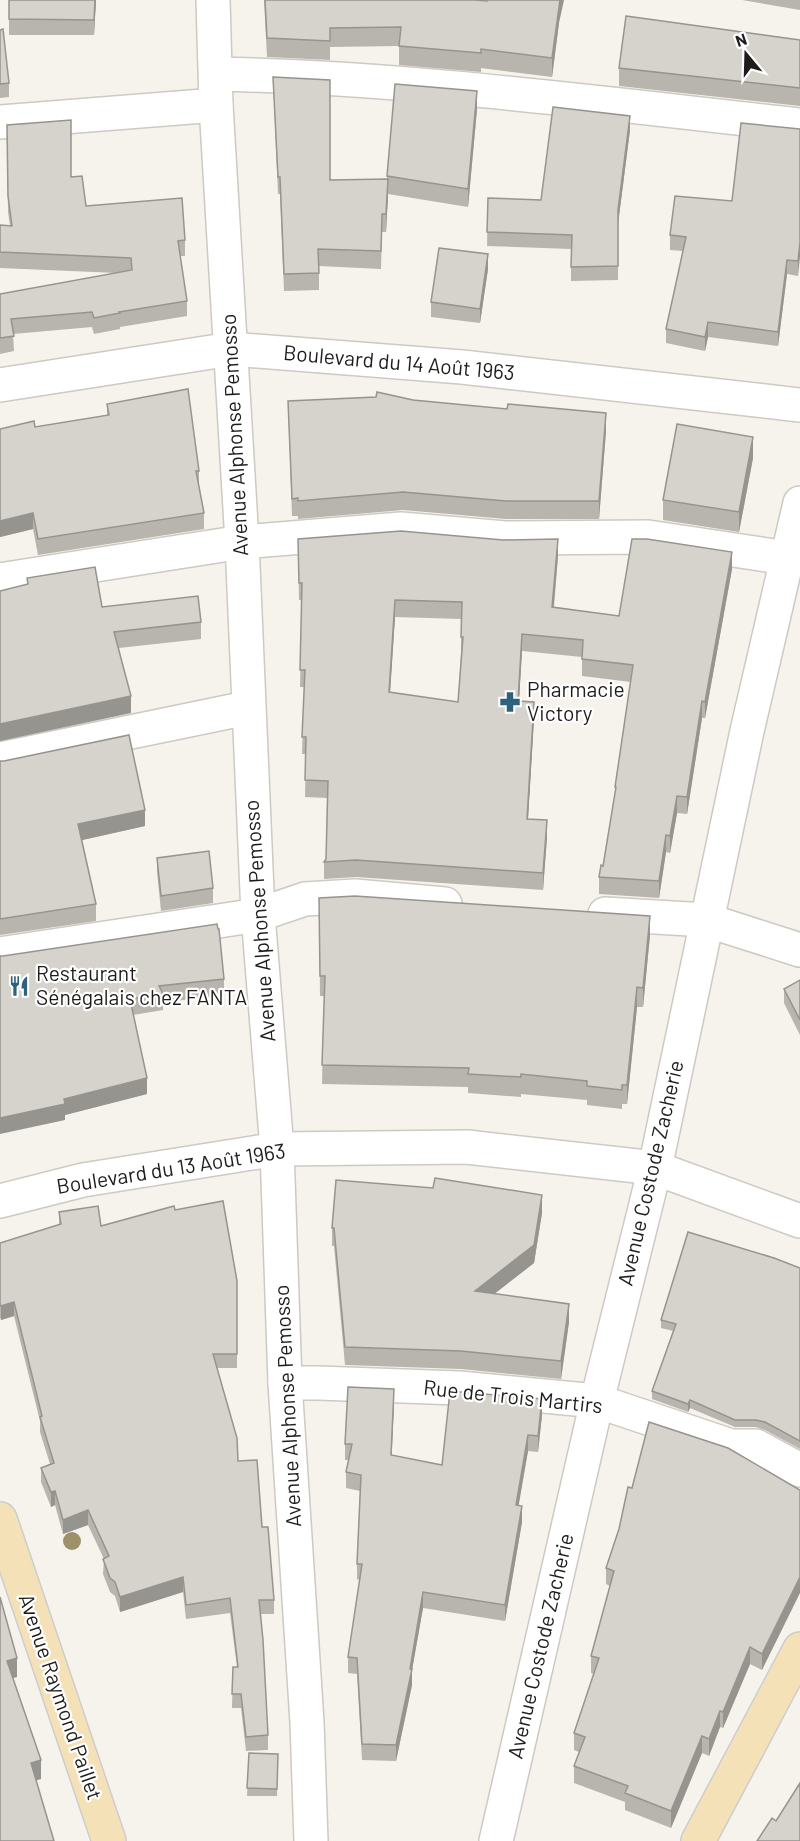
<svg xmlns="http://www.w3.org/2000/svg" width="800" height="1841" font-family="Barlow,sans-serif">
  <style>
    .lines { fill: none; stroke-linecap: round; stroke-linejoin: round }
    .minor-casing { stroke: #cdcac3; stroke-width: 36 }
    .major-casing { stroke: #cecdcd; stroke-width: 36 }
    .minor { stroke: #fff; stroke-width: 33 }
    .major { stroke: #f4e1b8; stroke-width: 33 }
    .tree { fill: #9d906a }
    .wall { fill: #b8b5af; fill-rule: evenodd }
    .shaded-wall { fill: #96948f }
    .building { fill: #d6d3cc; stroke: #96948f; stroke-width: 1.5; fill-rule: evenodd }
    .labels { text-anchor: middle; stroke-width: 4.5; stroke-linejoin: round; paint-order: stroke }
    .street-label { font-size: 21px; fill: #1e1d1b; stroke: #fff }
    .poi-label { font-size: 21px; fill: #1e1d1b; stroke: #fff; text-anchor: start }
  </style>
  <rect width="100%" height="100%" fill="#f6f2ec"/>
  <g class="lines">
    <g class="minor-casing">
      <g id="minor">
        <polyline points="213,0 216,105 242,542 258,915 277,1149 285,1383 307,1722 311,1841"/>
        <path d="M 216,74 C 412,78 606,104 800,125"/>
        <polyline points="0,122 216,105"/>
        <polyline points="0,385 231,349 462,367 800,405"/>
        <polyline points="0,580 242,542 401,529 505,538 648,537 787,558"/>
        <polyline points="0,759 247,708"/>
        <polyline points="605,914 706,920 800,950"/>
        <polyline points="0,954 258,915 305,899 355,896 445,904"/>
        <polyline points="0,1201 83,1180 277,1149 467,1147 655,1168 800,1221"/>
        <polyline points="285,1383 318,1383 459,1388 597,1401 731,1446 756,1446 800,1470"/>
        <polyline points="496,1841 597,1401 655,1168 747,731 800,503"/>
      </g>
    </g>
    <g class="major-casing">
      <g id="major">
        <polyline points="0,1519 109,1841"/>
        <polyline points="698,1841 800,1649"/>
      </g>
    </g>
    <use href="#minor" class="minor"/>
    <use href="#major" class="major"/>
  </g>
  <circle class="tree" cx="72" cy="1541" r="9"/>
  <g class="wall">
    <polygon points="9,0 96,0 94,35 9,35"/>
    <polygon points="264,0 475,0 559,23 552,77 481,68 481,72 399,65 399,46 330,47 330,60 267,57"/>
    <polygon points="742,0 800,0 800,10"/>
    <polygon points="0,30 9,83 9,97 0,98"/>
    <polygon points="800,40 800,106 619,86 619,68"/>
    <polygon points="273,77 330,180 387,179 387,176 477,109 468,207 388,194 386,232 382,232 381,269 319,266 319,290 284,291 280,194 278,194"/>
    <polygon points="7,125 71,177 86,206 185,240 185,256 180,256 187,301 187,316 120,327 120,329 94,334 92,327 13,334 14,351 0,354 0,294 117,273 0,268 0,225 10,226 8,212"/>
    <polygon points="798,129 798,276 787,274 778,346 708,337 705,351 666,343 666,329 683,251 670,250 670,235 732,201"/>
    <polygon points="630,130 618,224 618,280 571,281 571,249 487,246 488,198 541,200"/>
    <polygon points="488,269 480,323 431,317 431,302"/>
    <polygon points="413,400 606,431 599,519 506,519 403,510 298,519 298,516 292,516 288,401"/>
    <polygon points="107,404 199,471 199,486 204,513 204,529 38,555 33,529 0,537 0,429 35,427 107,415"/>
    <polygon points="753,458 739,532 663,520 663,500"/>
    <path d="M 298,539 L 558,556 L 554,607 L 619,616 L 732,569 L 705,718 L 702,718 L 687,814 L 677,813 L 670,853 L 666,852 L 659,898 L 599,894 L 599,877 L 603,866 L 615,797 L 615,787 L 631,682 L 582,676 L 582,657 L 522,651 L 519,701 L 534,719 L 528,819 L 547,837 L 543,890 L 356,877 L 324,879 L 324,862 L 326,859 L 327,798 L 305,797 L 306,754 L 302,754 L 304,687 L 300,687 L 302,600 L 299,600 ZM 395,617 L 462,619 L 461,637 L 461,653 L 458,702 L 390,693 Z"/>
    <polygon points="27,578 102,607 201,622 201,639 119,648 131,713 27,584"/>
    <polygon points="0,761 145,826 82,840 96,904 96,921 0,935"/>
    <polygon points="157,858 213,888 213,903 161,911 157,872"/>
    <polygon points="319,898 650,935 643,1007 637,1007 627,1104 622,1104 622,1109 587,1105 587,1100 521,1094 521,1097 468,1093 468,1087 322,1084 324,996 320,996"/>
    <polygon points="0,956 224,979 224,996 163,1002 163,1010 133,1015 147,1094 65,1115 65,1120"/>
    <polygon points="800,980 800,1035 784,1003 784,989"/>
    <polygon points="433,1188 542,1213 534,1263 495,1293 569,1322 561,1379 461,1369 345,1365 334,1246 332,1246 332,1228"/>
    <polygon points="175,1210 237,1281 237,1368 217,1368 238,1461 262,1527 274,1600 274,1614 261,1614 268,1735 268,1750 246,1751 241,1708 232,1708 233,1667 237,1667 230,1613 186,1619 183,1592 120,1612 115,1596 110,1592 103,1574 104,1559 88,1525 63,1534 55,1505 51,1507 41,1482 41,1468 50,1464 40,1432 40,1421 14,1316 1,1320 0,1318 0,1243 59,1225 59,1212 101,1226"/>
    <polygon points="800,1268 800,1449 765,1430 756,1427 735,1427 690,1408 688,1412 652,1399 652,1391 673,1331 661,1328 661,1320"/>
    <polygon points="394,1404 391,1455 442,1465 542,1415 538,1452 528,1451 518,1505 522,1522 505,1621 423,1608 412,1670 412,1685 396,1761 362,1760 357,1674 348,1673 348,1657 360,1580 357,1579 357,1564 360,1491 346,1488 346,1472 349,1460 345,1460 345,1444"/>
    <polygon points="632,1488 800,1490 762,1670 750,1664 723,1728 720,1727 709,1756 702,1753 671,1828 625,1810 625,1802 574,1783 574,1766 579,1752 574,1750 574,1733 594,1674 591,1673 591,1656 610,1586 606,1584 606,1568"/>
    <polygon points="249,1753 278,1754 277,1796 247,1796"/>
  </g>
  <g class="shaded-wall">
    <polygon points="95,0 96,0 94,35 94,20"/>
    <polygon points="560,0 564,0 559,23 552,77 552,58"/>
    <polygon points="477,91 477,109 468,207 468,189"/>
    <polygon points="630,116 630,130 618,224 618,210"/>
    <polygon points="388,179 388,197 386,232 386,214"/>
    <polygon points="800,242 800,257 798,276 798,261"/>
    <polygon points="488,254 488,269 480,323 480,309"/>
    <polygon points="787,260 787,274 778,346 778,332"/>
    <polygon points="708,322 708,337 705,351 705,337"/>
    <polygon points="606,413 606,431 599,519 599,501"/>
    <polygon points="753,437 753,458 739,532 739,512"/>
    <polygon points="33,513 33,529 0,537 0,521"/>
    <polygon points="558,539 558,556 552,624 552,607"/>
    <polygon points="732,552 732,569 705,718 705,702"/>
    <polygon points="395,600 395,617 389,709 389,692"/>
    <polygon points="522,634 522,651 518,718 518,701"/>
    <polygon points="131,696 131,713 0,741 0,724"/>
    <polygon points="702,701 702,718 687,814 687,797"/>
    <polygon points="534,702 534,719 527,836 527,819"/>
    <polygon points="677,796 677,813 670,853 670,836"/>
    <polygon points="145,810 145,826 78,841 78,824"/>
    <polygon points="547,820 547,837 543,890 543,873"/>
    <polygon points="666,835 666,852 659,898 659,881"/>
    <polygon points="650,916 650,935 643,1007 643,988"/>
    <polygon points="637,987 637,1007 627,1104 627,1085"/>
    <polygon points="147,1078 147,1094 65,1115 65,1120 0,1134 0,1118 64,1099"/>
    <polygon points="542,1195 542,1213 534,1263 475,1309 475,1291"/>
    <polygon points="14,1302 14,1316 1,1320 1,1306"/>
    <polygon points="569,1304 569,1322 561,1379 561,1361"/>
    <polygon points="394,1389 394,1404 391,1471 391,1455"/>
    <polygon points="542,1399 542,1415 538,1452 538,1436"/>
    <polygon points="690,1400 690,1408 688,1412 688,1404"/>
    <polygon points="528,1435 528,1451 516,1521 516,1505"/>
    <polygon points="55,1491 55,1505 51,1507 51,1492"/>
    <polygon points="522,1506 522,1522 505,1621 505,1605"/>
    <polygon points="88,1510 88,1525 63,1534 63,1520"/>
    <polygon points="183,1577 183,1592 120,1612 120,1597"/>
    <polygon points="800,1577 800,1593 762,1670 762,1654"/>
    <polygon points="423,1592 423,1608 412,1670 412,1685 396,1761 396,1745"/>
    <polygon points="750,1647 750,1664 723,1728 723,1712"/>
    <polygon points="17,1658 17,1677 7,1680 7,1661"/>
    <polygon points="720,1711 720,1727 709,1756 709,1739"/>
    <polygon points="702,1736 702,1753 671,1828 671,1811"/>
    <polygon points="41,1760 41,1779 31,1782 31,1763"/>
  </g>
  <g class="building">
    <polygon points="9,0 95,0 94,20 9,19"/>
    <polygon points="265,0 475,0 487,1 487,0 560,0 552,58 481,49 481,53 399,46 401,27 330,28 330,41 267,38"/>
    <polygon points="626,16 800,40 800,88 619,68"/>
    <polygon points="3,29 9,83 0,84 0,30"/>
    <polygon points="273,77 330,80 330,180 388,179 386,214 382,214 381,251 318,249 319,273 284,274 280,177 278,177"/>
    <polygon points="395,84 477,91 468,189 387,176"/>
    <polygon points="553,107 630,116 618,210 618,266 571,267 572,235 487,232 488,198 541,200"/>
    <polygon points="71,120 71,177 82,176 86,206 182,198 185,240 178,241 187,301 119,312 120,313 94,318 92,312 11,319 14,336 0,338 0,294 132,270 131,258 0,252 0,225 12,226 8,196 7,125"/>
    <polygon points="741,123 800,129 800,242 798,261 787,260 778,332 708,322 705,337 666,329 686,237 670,235 675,196 732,201"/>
    <polygon points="439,248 488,254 480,309 431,302"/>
    <polygon points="188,389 199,471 196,471 204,513 38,539 33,513 0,521 0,429 34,421 35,427 109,415 107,404"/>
    <polygon points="377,392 413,400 507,409 508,404 606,413 599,501 506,501 403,492 298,501 298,498 292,499 288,401 376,397"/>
    <polygon points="677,424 753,437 739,512 663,500"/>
    <path d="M 401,531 L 503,540 L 558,539 L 552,607 L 619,616 L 632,539 L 647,539 L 732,552 L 705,702 L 702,701 L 687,797 L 677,796 L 670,836 L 666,835 L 659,881 L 599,877 L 601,865 L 603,866 L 616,787 L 615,787 L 633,665 L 582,659 L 583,640 L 522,634 L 518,701 L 534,702 L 527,819 L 547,820 L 543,873 L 356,860 L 324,862 L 326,859 L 328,781 L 305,780 L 306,737 L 302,737 L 305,670 L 300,670 L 302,583 L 299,583 L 298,539 ZM 395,600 L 462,602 L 461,637 L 463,637 L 458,702 L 389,692 Z"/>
    <polygon points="95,567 102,607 198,596 201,622 114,632 131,696 0,724 0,591 28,584 27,578"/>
    <polygon points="129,735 145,810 78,824 96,904 0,919 0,761 4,761"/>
    <polygon points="209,851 213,888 161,896 157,858"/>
    <polygon points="355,896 650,916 643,988 637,987 627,1085 622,1085 622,1090 587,1086 587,1081 521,1074 521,1077 468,1074 469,1068 322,1065 325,976 320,976 319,898"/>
    <polygon points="217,924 218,929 219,929 224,979 159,986 163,994 130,999 147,1078 64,1099 65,1104 0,1118 0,956 3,956"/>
    <polygon points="800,980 800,1020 784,989"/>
    <polygon points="435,1178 542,1195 534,1245 475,1291 569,1304 561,1361 461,1351 345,1347 334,1228 332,1228 336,1180 433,1188"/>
    <polygon points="223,1201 237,1281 237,1354 213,1354 237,1438 238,1461 257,1460 262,1527 268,1527 274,1600 259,1600 263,1640 268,1735 246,1737 241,1694 232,1694 233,1667 238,1667 230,1598 186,1605 183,1577 120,1597 115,1582 110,1578 103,1559 109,1556 88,1510 63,1520 55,1491 51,1492 41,1468 54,1463 40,1417 42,1416 14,1302 1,1306 0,1304 0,1243 61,1224 59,1212 98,1206 101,1226 174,1206 175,1210"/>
    <polygon points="688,1232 774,1258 800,1268 800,1441 765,1422 756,1420 735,1420 690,1400 688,1404 652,1391 676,1324 661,1320"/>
    <polygon points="348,1387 394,1389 391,1455 442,1465 450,1391 542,1399 538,1436 528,1435 516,1505 522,1506 505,1605 423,1592 410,1669 412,1669 396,1745 362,1744 357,1658 348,1657 362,1564 357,1564 361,1475 346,1472 352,1444 345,1444"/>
    <polygon points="649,1422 728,1448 800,1490 800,1577 762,1654 750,1647 723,1712 720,1711 709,1739 702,1736 671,1811 625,1793 628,1786 574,1766 585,1737 574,1733 599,1658 591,1656 614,1571 606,1568 619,1529 628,1487 632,1488"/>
    <polygon points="0,1597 17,1658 7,1661 41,1760 31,1763 54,1841 0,1841"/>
    <polygon points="249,1753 278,1754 277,1789 247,1788"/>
    <polygon points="800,1783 800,1841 757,1841 772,1818 776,1821"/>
  </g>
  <defs>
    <g id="pharmacy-bare" transform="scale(1.62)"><path d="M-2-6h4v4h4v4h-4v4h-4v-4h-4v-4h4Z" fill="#2d617e" stroke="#fff" stroke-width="2.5" paint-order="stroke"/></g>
    <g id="restaurant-bare" transform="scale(1.62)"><path d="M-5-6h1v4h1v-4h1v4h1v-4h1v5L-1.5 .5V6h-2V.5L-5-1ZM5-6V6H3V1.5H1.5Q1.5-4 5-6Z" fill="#2d617e" stroke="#fff" stroke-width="2.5" paint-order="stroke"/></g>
  </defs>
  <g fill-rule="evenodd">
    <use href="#pharmacy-bare" x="510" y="702"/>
    <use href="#restaurant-bare" x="19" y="986"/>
  </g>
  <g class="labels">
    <g class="street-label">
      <text transform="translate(399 363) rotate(5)" y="7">Boulevard du 14 Août 1963</text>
      <text transform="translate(235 435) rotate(-93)" y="7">Avenue Alphonse Pemosso</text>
      <text transform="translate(260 921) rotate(-94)" y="7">Avenue Alphonse Pemosso</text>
      <text transform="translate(171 1169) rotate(-9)" y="7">Boulevard du 13 Août 1963</text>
      <text transform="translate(651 1173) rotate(-77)" y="7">Avenue Costode Zacherie</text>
      <text transform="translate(513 1397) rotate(6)" y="7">Rue de Trois Martirs</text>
      <text transform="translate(288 1406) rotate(-93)" y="7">Avenue Alphonse Pemosso</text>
      <text transform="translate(541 1646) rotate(-77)" y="7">Avenue Costode Zacherie</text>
      <text transform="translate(60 1697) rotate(71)" y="7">Avenue Raymond Paillet</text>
    </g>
    <g class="poi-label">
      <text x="527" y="697">Pharmacie<tspan x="527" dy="24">Victory</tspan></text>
      <text x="36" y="981">Restaurant<tspan x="36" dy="24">Sénégalais chez FANTA</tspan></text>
    </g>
  </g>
  <g transform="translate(746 54) rotate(341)" stroke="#ffffff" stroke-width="4.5" paint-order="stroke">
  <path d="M0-4.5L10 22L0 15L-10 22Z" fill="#1e1d1b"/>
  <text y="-9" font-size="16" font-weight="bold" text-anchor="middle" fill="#1e1d1b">N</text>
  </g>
</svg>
